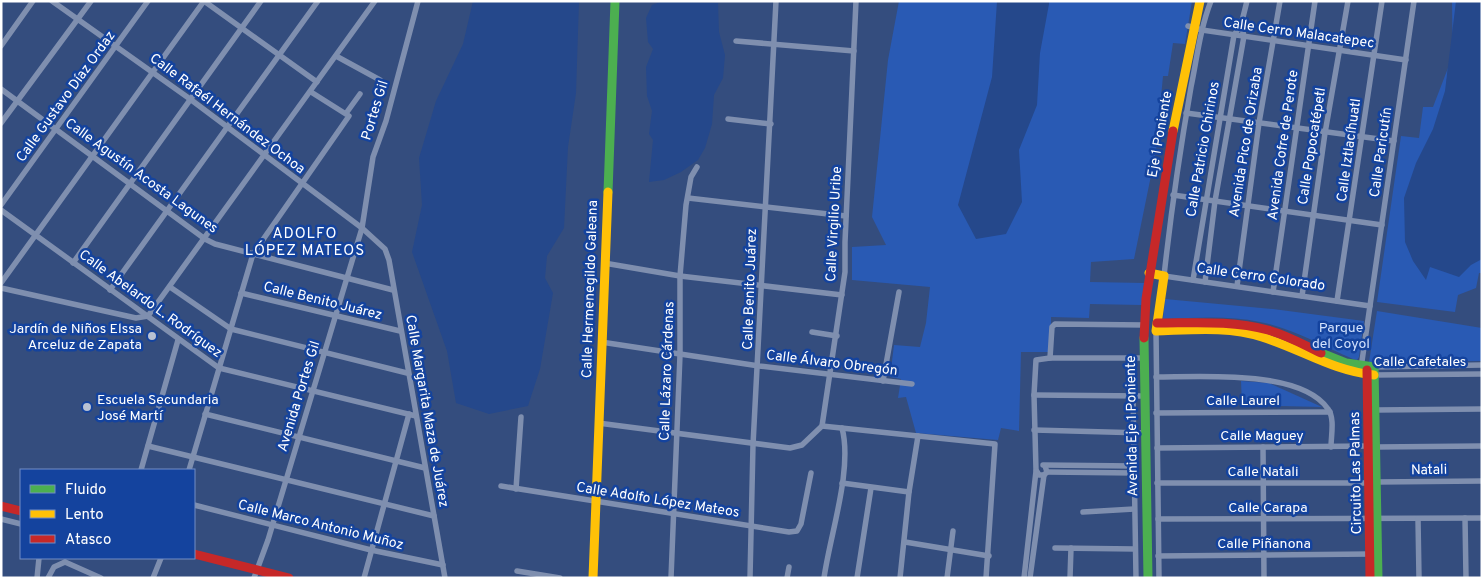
<svg xmlns="http://www.w3.org/2000/svg" width="1483" height="579" font-family="Overpass,sans-serif">
  <style>
    .green { fill: #295ab4 }
    .water { fill: #25488b }
    .lines { fill: none; stroke-linecap: round; stroke-linejoin: round }
    .street { stroke: #7f8faf; stroke-width: 5.5 }
    .fast { stroke: #4caf50; stroke-width: 9 }
    .slow { stroke: #ffc107; stroke-width: 9 }
    .jam { stroke: #c62828; stroke-width: 9 }
    .poi-dot { fill: #b8c1d2; stroke: #14439e; stroke-width: 2 }
    .labels { text-anchor: middle; stroke-width: 5; stroke-linejoin: round; paint-order: stroke }
    .street-label { font-size: 14px; fill: #fff; stroke: #14439e }
    .park-label { font-size: 14px; fill: #d3e2fd; stroke: #14439e }
    .poi-label { font-size: 14px; fill: #fff; stroke: #14439e; text-anchor: end }
    .neighbourhood-label { font-size: 15px; letter-spacing: 1px; fill: #fff; stroke: #14439e }
  </style>
  <rect width="100%" height="100%" fill="#344d7e"/>
  <g class="green">
    <polygon points="899,1 1192,1 1185,44 1173,43 1168,76 1163,76 1156,151 1134,259 1091,262 1090,282 1144,283 1142,305 1090,304 1089,318 1051,317 1051,352 1021,352 1019,431 1001,428 998,440 916,433 906,397 898,398 901,379 890,377 894,345 920,347 926,323 930,287 852,280 852,247 886,245 872,217 888,60"/>
    <polygon points="1452,1 1482,1 1482,273 1479,273 1476,288 1458,295 1455,312 1377,302 1401,136 1419,138 1423,107 1433,107 1448,68 1446,88 1453,72"/>
    <path d="M 1165,299 L 1273,309 L 1364,321 L 1359,357 L 1357,360 L 1353,359 C 1323,346 1292,328 1260,322 C 1228,315 1195,318 1163,319 Z"/>
    <polygon points="1377,311 1482,328 1482,361 1369,362"/>
    <polygon points="1241,381 1269,383 1322,407 1242,405"/>
  </g>
  <g class="water">
    <polygon points="473,1 579,1 576,93 568,147 564,228 547,256 545,278 553,293 540,369 528,406 489,414 456,403 447,351 412,252 422,205 419,158 436,101 463,44"/>
    <polygon points="663,1 718,3 719,32 725,55 723,78 714,95 712,124 705,148 698,160 681,172 664,180 649,182 653,140 649,134 652,111 647,96 646,67 653,49 648,42 646,18 652,5"/>
    <polygon points="997,1 1049,1 1049,4 1040,53 1037,105 1019,150 1022,202 1006,234 976,239 958,205 992,77"/>
    <polygon points="1456,1 1482,1 1482,259 1471,265 1459,277 1430,267 1426,280 1413,261 1405,242 1404,198 1416,163 1433,129 1445,91"/>
  </g>
  <g class="lines">
    <g class="street">
      <polyline points="52,1 190,99 362,228 385,249 389,260 445,578"/>
      <polyline points="204,1 317,82"/>
      <path d="M 1211,1 C 1200,29 1197,58 1191,87 C 1180,150 1171,212 1164,276 L 1370,306"/>
      <polyline points="1188,26 1202,30 1406,60"/>
      <polyline points="736,41 854,51"/>
      <polyline points="1,46 33,1"/>
      <polyline points="336,56 380,80"/>
      <polyline points="1,89 205,239 215,244 393,290"/>
      <polyline points="347,112 360,94"/>
      <polyline points="1186,113 1394,141"/>
      <polyline points="728,119 771,124"/>
      <polyline points="1,123 91,1"/>
      <polyline points="1173,195 1382,225"/>
      <polyline points="688,198 846,216"/>
      <polyline points="1,205 148,1"/>
      <polyline points="1,210 219,368 416,416"/>
      <polyline points="73,263 261,1"/>
      <polyline points="604,263 680,276 842,295"/>
      <polyline points="1193,280 1234,35 1241,25 1247,1"/>
      <polyline points="1205,282 1215,201 1244,36 1241,25"/>
      <polyline points="1,283 204,1"/>
      <polyline points="1237,286 1259,123 1280,1"/>
      <polyline points="170,287 231,329 407,373"/>
      <polyline points="1,288 136,318 148,316 375,1"/>
      <polyline points="110,290 318,1"/>
      <polyline points="1273,292 1315,1"/>
      <polyline points="241,293 400,331"/>
      <polyline points="1302,296 1325,133 1348,1"/>
      <polyline points="1337,301 1382,1"/>
      <polyline points="1156,331 1159,578"/>
      <polyline points="812,332 837,336"/>
      <polyline points="601,342 759,366 912,384"/>
      <polyline points="1050,358 1052,327 1055,324 1144,325"/>
      <polyline points="1374,367 1482,365"/>
      <polyline points="1361,368 1414,1"/>
      <polyline points="1374,375 1482,374"/>
      <path d="M 1156,377 C 1199,377 1301,369 1328,409 C 1335,418 1331,436 1331,447"/>
      <polyline points="883,381 899,292"/>
      <polyline points="1034,395 1143,396"/>
      <polyline points="1133,396 1136,578"/>
      <polyline points="1376,410 1482,409"/>
      <polyline points="1156,413 1330,412"/>
      <polyline points="205,414 425,468"/>
      <polyline points="598,423 790,448 802,445 822,426 845,272 845,242 856,1"/>
      <polyline points="822,426 995,444 986,578"/>
      <polyline points="1034,430 1144,433"/>
      <polyline points="148,446 434,516"/>
      <polyline points="1263,447 1264,578"/>
      <polyline points="1376,447 1482,446"/>
      <polyline points="1157,448 1368,446"/>
      <polyline points="1043,465 1134,466"/>
      <polyline points="141,470 178,340"/>
      <polyline points="189,470 253,254 349,116 311,92"/>
      <polyline points="1047,472 1135,473"/>
      <polyline points="1044,475 1039,475 1036,470 1034,395 1036,360 1050,358 1143,358"/>
      <polyline points="1377,482 1482,481"/>
      <polyline points="842,483 909,492"/>
      <polyline points="1157,483 1368,483"/>
      <polyline points="501,486 789,532 797,531 801,524 811,473"/>
      <polyline points="516,489 521,417"/>
      <polyline points="194,505 371,550 443,565"/>
      <polyline points="1083,512 1134,509"/>
      <polyline points="1465,518 1466,578"/>
      <polyline points="1,519 21,524"/>
      <polyline points="1158,519 1482,518"/>
      <polyline points="1418,519 1419,578"/>
      <polyline points="905,542 989,556"/>
      <polyline points="1055,548 1135,549"/>
      <polyline points="1158,556 1370,554"/>
      <polyline points="65,562 101,578"/>
      <polyline points="517,571 560,578"/>
      <polyline points="37,578 39,558"/>
      <polyline points="48,578 54,567 65,562"/>
      <polyline points="153,578 161,558"/>
      <polyline points="254,578 268,540 362,228 373,157 386,121 418,1"/>
      <polyline points="364,578 409,414"/>
      <polyline points="671,578 680,355 680,276 686,205 691,177 697,167"/>
      <polyline points="750,578 753,445 776,1"/>
      <polyline points="787,578 789,567"/>
      <path d="M 824,578 C 830,535 853,469 842,428"/>
      <polyline points="857,578 871,488"/>
      <polyline points="900,578 909,492 918,436"/>
      <polyline points="947,578 953,531"/>
      <polyline points="1024,578 1036,471"/>
      <polyline points="1030,578 1044,475 1047,472 1045,466"/>
      <polyline points="1070,578 1071,548"/>
    </g>
    <g class="fast">
      <polyline points="608,192 615,1"/>
      <polyline points="1144,338 1148,578"/>
      <polyline points="1321,353 1346,363 1374,367 1378,578"/>
    </g>
    <g class="slow">
      <polyline points="1173,131 1200,1"/>
      <path d="M 1149,273 L 1164,276 L 1156,331 C 1191,330 1228,326 1262,337 C 1301,349 1333,371 1374,375"/>
      <polyline points="593,578 608,192"/>
    </g>
    <g class="jam">
      <path d="M 1157,323 C 1194,323 1232,320 1268,330 C 1287,335 1304,345 1321,353"/>
      <polyline points="1144,338 1146,299 1173,131"/>
      <polyline points="1367,370 1370,578"/>
      <polyline points="1,506 21,511"/>
      <polyline points="194,554 289,578"/>
    </g>
  </g>
  <g class="poi-dot">
    <circle cx="152" cy="336" r="5"/>
    <circle cx="87" cy="407" r="5"/>
  </g>
  <g class="labels">
    <g class="street-label">
      <text transform="translate(1299 32) rotate(8)" y="5">Calle Cerro Malacatepec</text>
      <text transform="translate(65 96) rotate(-54)" y="5">Calle Gustavo Díaz Ordaz</text>
      <text transform="translate(374 110) rotate(-73)" y="5">Portes Gil</text>
      <text transform="translate(228 113) rotate(37)" y="5">Calle Rafaél Hernández Ochoa</text>
      <text transform="translate(1159 134) rotate(-80)" y="5">Eje 1 Poniente</text>
      <text transform="translate(1245 142) rotate(-81)" y="5">Avenida Pico de Orizaba</text>
      <text transform="translate(1282 145) rotate(-82)" y="5">Avenida Cofre de Perote</text>
      <text transform="translate(1311 146) rotate(-81)" y="5">Calle Popocatépetl</text>
      <text transform="translate(1202 149) rotate(-80)" y="5">Calle Patricio Chirinos</text>
      <text transform="translate(1348 150) rotate(-82)" y="5">Calle Iztlacíhuatl</text>
      <text transform="translate(1380 152) rotate(-82)" y="5">Calle Paricutín</text>
      <text transform="translate(142 175) rotate(36)" y="5">Calle Agustín Acosta Lagunes</text>
      <text transform="translate(833 224) rotate(-87)" y="5">Calle Virgilio Uribe</text>
      <text transform="translate(1261 276) rotate(8)" y="5">Calle Cerro Colorado</text>
      <text transform="translate(589 289) rotate(-88)" y="5">Calle Hermenegildo Galeana</text>
      <text transform="translate(749 289) rotate(-88)" y="5">Calle Benito Juárez</text>
      <text transform="translate(323 300) rotate(14)" y="5">Calle Benito Juárez</text>
      <text transform="translate(151 303) rotate(36)" y="5">Calle Abelardo L. Rodríguez</text>
      <text x="1420" y="366">Calle Cafetales</text>
      <text transform="translate(832 362) rotate(7)" y="5">Calle Álvaro Obregón</text>
      <text transform="translate(666 371) rotate(-88)" y="5">Calle Lázaro Cárdenas</text>
      <text transform="translate(298 396) rotate(-73)" y="5">Avenida Portes Gil</text>
      <text x="1243" y="405">Calle Laurel</text>
      <text transform="translate(428 411) rotate(80)" y="5">Calle Margarita Maza de Juárez</text>
      <text transform="translate(1131 426) rotate(-91)" y="5">Avenida Eje 1 Poniente</text>
      <text x="1262" y="440">Calle Maguey</text>
      <text transform="translate(1429 469) rotate(-1)" y="5">Natali</text>
      <text x="1263" y="476">Calle Natali</text>
      <text transform="translate(1355 473) rotate(-91)" y="5">Circuito Las Palmas</text>
      <text transform="translate(658 499) rotate(9)" y="5">Calle Adolfo López Mateos</text>
      <text x="1268" y="512">Calle Carapa</text>
      <text transform="translate(321 524) rotate(14)" y="5">Calle Marco Antonio Muñoz</text>
      <text x="1264" y="548">Calle Piñanona</text>
    </g>
    <g class="park-label">
      <text x="1341" y="332">Parque<tspan x="1341" dy="16">del Coyol</tspan></text>
    </g>
    <g class="poi-label">
      <text x="142" y="333">Jardín de Niños Elssa<tspan x="142" dy="16">Arceluz de Zapata</tspan></text>
      <text x="97" y="404" text-anchor="start">Escuela Secundaria<tspan x="97" dy="16">José Martí</tspan></text>
    </g>
    <g class="neighbourhood-label">
      <text x="305" y="238">ADOLFO<tspan x="305" dy="17">LÓPEZ MATEOS</tspan></text>
    </g>
  </g>
  <rect width="1483" height="579" fill="none" stroke="#ffffff" stroke-width="5"/>
  <rect x="20" y="469" width="175" height="90" fill="#14439e" stroke="#728ec5"/>
  <rect x="30" y="485" width="25" height="8" fill="#4caf50" stroke="#728ec5"/>
  <text x="65" y="494" font-size="15" fill="#ffffff">Fluido</text>
  <rect x="30" y="510" width="25" height="8" fill="#ffc107" stroke="#728ec5"/>
  <text x="65" y="519" font-size="15" fill="#ffffff">Lento</text>
  <rect x="30" y="535" width="25" height="8" fill="#c62828" stroke="#728ec5"/>
  <text x="65" y="544" font-size="15" fill="#ffffff">Atasco</text>
</svg>
